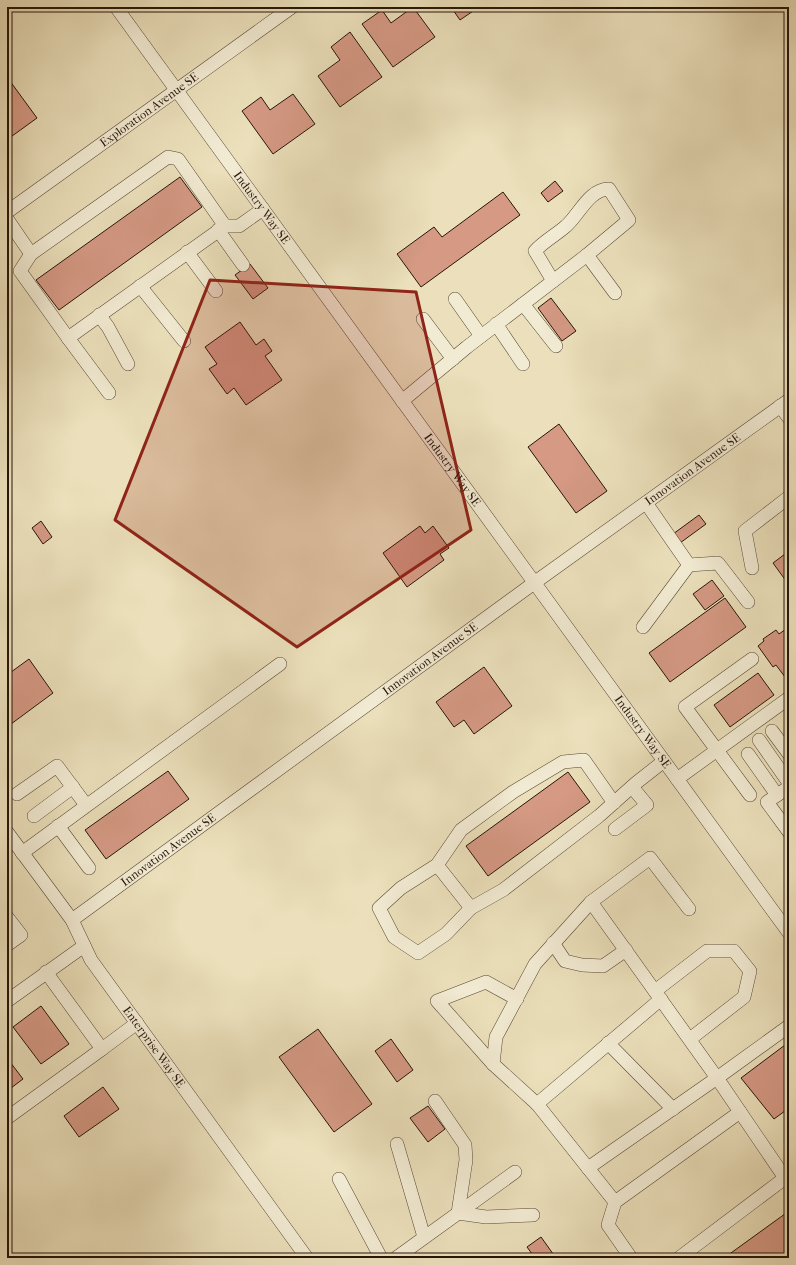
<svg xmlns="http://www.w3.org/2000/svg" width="796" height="1265" font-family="'IM FELL French Canon',serif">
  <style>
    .building { fill: #d59984; stroke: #271508 }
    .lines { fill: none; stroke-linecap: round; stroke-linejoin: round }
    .minor-casing { stroke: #584835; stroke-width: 14 }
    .minor { stroke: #f2ebd3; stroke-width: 13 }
    .marked { fill: #8f2418; fill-opacity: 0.2; stroke: #8f2418; stroke-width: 3; stroke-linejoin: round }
    .labels { text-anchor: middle; stroke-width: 3.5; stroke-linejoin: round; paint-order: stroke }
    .street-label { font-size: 12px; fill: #271508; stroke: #f2ebd3 }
  </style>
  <rect width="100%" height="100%" fill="#ebe0bb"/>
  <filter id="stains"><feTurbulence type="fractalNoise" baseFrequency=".005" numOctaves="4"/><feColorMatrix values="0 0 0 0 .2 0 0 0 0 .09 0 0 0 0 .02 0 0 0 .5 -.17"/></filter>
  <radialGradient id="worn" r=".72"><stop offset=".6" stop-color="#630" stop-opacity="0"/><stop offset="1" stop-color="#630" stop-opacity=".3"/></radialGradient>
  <g class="building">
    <polygon points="413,7 435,37 393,67 362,24 382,10 391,23"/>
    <polygon points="451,7 479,7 460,20"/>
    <polygon points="350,32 382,77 340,107 318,76 340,60 331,47"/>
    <polygon points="7,77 37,118 8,139 7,138"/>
    <polygon points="293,94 315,124 273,154 242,111 261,97 270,110"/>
    <polygon points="180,177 202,207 59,310 36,280"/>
    <polygon points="555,181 563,191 548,202 541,193"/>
    <polygon points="503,192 520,215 421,287 397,254 434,227 442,237"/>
    <polygon points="250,264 268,288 253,299 235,275"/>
    <polygon points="551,298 576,331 562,341 538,308"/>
    <polygon points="240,322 256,345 264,339 272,351 265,356 282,380 246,405 234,388 227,394 209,369 217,364 205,347"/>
    <polygon points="559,424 607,491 576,513 528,447"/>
    <polygon points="699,515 706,524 680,543 673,534"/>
    <polygon points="41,521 52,537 43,544 32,528"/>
    <polygon points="420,526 425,533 433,526 449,548 440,554 444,560 407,587 383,553"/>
    <polygon points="789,551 789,585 773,563"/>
    <polygon points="712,580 724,596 705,610 693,594"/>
    <polygon points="725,598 746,627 670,682 649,653"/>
    <polygon points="789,627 789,674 785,677 776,665 773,667 758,646 764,641 763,639 776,630 779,634"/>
    <polygon points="29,659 53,693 7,727 7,675"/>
    <polygon points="484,667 512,706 474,734 464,720 454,727 436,702"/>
    <polygon points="758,673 774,695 730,727 714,705"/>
    <polygon points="168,771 189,799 106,859 85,830"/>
    <polygon points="568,772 590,802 488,876 466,846"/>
    <polygon points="41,1006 69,1044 41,1064 13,1027"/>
    <polygon points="318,1029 372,1104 334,1132 279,1057"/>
    <polygon points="391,1039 413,1070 397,1082 375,1051"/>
    <polygon points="789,1042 789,1108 774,1119 741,1078"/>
    <polygon points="7,1058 23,1079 7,1091"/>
    <polygon points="103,1087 119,1109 79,1137 64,1116"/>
    <polygon points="428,1106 445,1129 428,1142 410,1118"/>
    <polygon points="789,1211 789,1258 724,1258"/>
    <polygon points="541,1237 556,1258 535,1258 527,1247"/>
  </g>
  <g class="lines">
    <g class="minor-casing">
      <g id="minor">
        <path id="s1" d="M 116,7 L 789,933"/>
        <polygon points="168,157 178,159 225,226 68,338 20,271 31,254"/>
        <path id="s2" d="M 7,212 L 292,7"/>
        <polyline points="7,219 31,254"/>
        <polyline points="225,226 239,226 263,209"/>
        <polyline points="218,230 243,265"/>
        <polyline points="187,252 216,291"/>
        <path d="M 553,281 L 535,251 C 544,241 556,235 566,226 C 579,215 589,189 609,189 L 629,220 L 587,255"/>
        <polyline points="140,286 184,341"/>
        <polyline points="455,299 481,336"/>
        <polyline points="523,304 556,346"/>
        <polyline points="99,315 108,327 128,364"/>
        <polyline points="423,319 453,359"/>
        <polyline points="496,324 523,364"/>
        <polyline points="68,338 109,393"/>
        <polyline points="402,401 467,347 587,255 615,293"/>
        <polyline points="780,406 789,418"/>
        <polyline points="646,503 689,565 718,563 748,602"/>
        <polyline points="752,568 745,531 789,497"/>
        <polyline points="643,627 689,565"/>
        <polyline points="772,731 789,754"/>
        <polyline points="759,740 789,783"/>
        <polyline points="748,754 777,795"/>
        <polyline points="677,779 789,698"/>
        <polyline points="789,787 767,802 789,832"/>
        <polyline points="17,794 57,766 86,805"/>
        <polyline points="750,795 685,707 752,659"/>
        <polyline points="614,803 584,760 563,762 513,792 461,830 437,865 401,888 379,908 394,937 418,953 446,934 471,908 503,890 599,816 636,783 664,761"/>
        <polyline points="34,816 73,787"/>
        <polyline points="58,826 89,868"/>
        <polyline points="615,829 647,805 632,787"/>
        <path id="s3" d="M 7,832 L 72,920 L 91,960 L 307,1258"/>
        <polyline points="22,853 280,664"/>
        <polyline points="437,865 471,908"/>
        <polyline points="591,902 535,964 496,1037 493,1064 537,1104 661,999"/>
        <polyline points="7,917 21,935 7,945"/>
        <path id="s4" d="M 72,920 L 534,583 L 789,400"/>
        <polyline points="553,943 565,961 582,965 603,966 626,950"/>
        <polyline points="655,991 707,951 734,951 750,971 744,997 690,1039"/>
        <polyline points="7,1001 84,946"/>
        <polyline points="608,1043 673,1109"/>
        <polyline points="102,1049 137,1023"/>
        <polyline points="493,1064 437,1001 486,982 517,999"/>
        <polyline points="435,1101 465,1145 466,1160 458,1213 486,1217 533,1215"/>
        <polyline points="537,1104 615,1202"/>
        <polyline points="7,1118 102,1049 46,972"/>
        <polyline points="397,1144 424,1237"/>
        <polyline points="588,1168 717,1078 591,902 650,858 689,909"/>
        <polyline points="339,1179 381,1258"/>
        <polyline points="396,1258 515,1172"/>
        <polyline points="631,1258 608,1225 615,1202 740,1112"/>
        <polyline points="679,1258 785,1178 717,1078 789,1026"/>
      </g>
    </g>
    <use href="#minor" class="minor"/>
  </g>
  <path class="marked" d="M 210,280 L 416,292 L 471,530 L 297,647 L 115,520 Z"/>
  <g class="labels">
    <g class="street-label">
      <text dy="4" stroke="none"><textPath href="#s2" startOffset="175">Exploration Avenue SE</textPath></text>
      <text dy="4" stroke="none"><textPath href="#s1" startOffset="248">Industry Way SE</textPath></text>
      <text dy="4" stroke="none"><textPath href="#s4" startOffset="767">Innovation Avenue SE</textPath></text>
      <text dy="4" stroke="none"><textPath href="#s1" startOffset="572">Industry Way SE</textPath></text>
      <text dy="4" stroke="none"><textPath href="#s4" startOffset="443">Innovation Avenue SE</textPath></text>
      <text dy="4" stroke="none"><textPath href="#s1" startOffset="896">Industry Way SE</textPath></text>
      <text dy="4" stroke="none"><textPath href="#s4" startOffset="119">Innovation Avenue SE</textPath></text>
      <text dy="4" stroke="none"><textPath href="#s3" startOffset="261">Enterprise Way SE</textPath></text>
    </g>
  </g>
  <rect width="796" height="1265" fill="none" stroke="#ebe0bb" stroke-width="24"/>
  <rect x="8" y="8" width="780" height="1249" fill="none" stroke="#271508" stroke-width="2"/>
  <rect x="12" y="12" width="772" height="1241" fill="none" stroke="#271508"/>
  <rect width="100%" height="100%" filter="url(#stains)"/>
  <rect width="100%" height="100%" fill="url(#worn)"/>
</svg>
